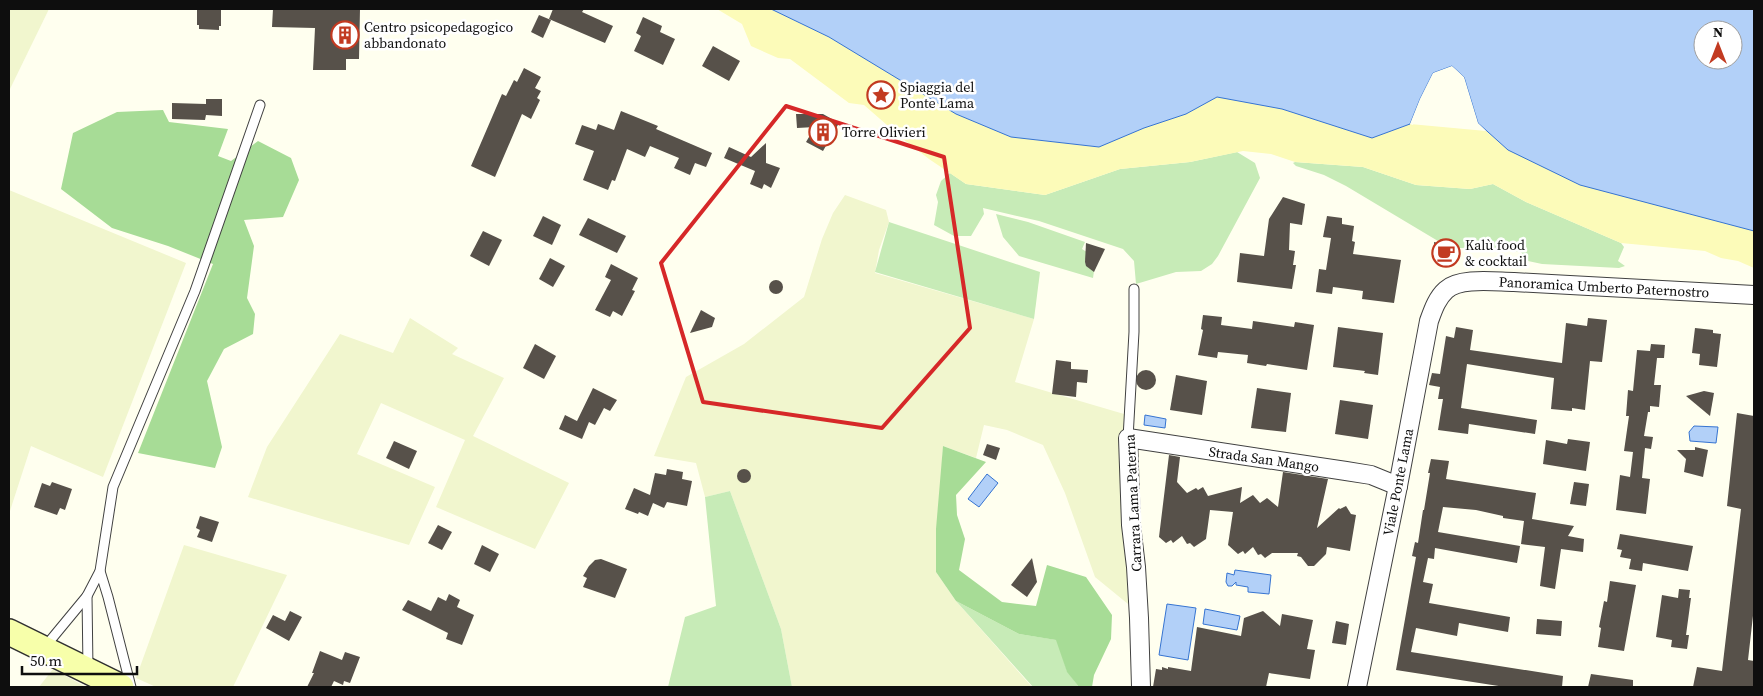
<svg xmlns="http://www.w3.org/2000/svg" width="1763" height="696" font-family="'Source Serif 4',serif">
  <style>
    .farmland { fill: #f1f6ce }
    .green { fill: #c7ebb7 }
    .forest { fill: #a7dc96 }
    .sand { fill: #fcfbb9 }
    .water { fill: #b2d0f8; stroke: #3674d1; fill-rule: evenodd }
    .pier { fill: #ffffef }
    .building { fill: #57514a }
    .lines { fill: none; stroke-linecap: round; stroke-linejoin: round }
    .lane-casing { stroke: #414141; stroke-width: 11 }
    .street-casing { stroke: #414141; stroke-width: 20 }
    .secondary-casing { stroke: #303030; stroke-width: 28 }
    .lane { stroke: #fff; stroke-width: 9 }
    .street { stroke: #fff; stroke-width: 18 }
    .secondary { stroke: #f7ffaa; stroke-width: 25 }
    .marked { fill: none; stroke: #d62828; stroke-width: 4; stroke-linejoin: round }
    .labels { text-anchor: middle; stroke-width: 5; stroke-linejoin: round; paint-order: stroke }
    .poi-label { font-size: 14px; fill: #0e0e0e; stroke: #fff; text-anchor: start }
    .street-label { font-size: 14px; fill: #0e0e0e; stroke: #fff }
  </style>
  <rect width="100%" height="100%" fill="#ffffef"/>
  <g class="farmland">
    <polygon points="9,9 49,9 9,91"/>
    <polygon points="9,190 186,263 103,477 31,446 9,514"/>
    <polygon points="845,195 886,210 889,222 879,250 875,273 1034,319 1015,382 1124,414 1122,464 1126,507 1128,604 1095,577 1065,493 1043,445 1007,430 984,425 976,458 943,446 936,572 956,601 1032,687 792,687 781,629 730,491 705,497 696,463 654,456 686,377 744,344 804,297 822,239 833,213"/>
    <polygon points="410,318 458,348 452,354 504,378 473,436 569,483 535,549 436,507 465,440 381,403 357,454 435,487 409,545 248,497 267,447 340,334 393,353"/>
    <polygon points="184,545 287,575 233,687 156,687 136,678"/>
    <polygon points="53,669 86,687 39,687"/>
  </g>
  <g class="green">
    <polygon points="1237,152 1255,163 1260,178 1218,256 1212,264 1201,271 1176,272 1136,284 1134,261 1123,249 1039,221 983,208 984,214 971,236 954,236 934,225 938,202 936,195 941,181 950,173 966,184 1045,195 1120,169 1190,162"/>
    <polygon points="1295,162 1363,167 1416,185 1470,189 1493,184 1526,202 1621,243 1624,247 1618,261 1625,266 1619,268 1542,264 1528,261 1521,252 1495,248 1457,248 1443,244 1346,186 1324,175 1296,166 1293,163"/>
    <polygon points="996,214 1028,222 1085,242 1082,249 1090,254 1085,262 1087,266 1094,271 1093,278 1019,256 1003,237"/>
    <polygon points="889,222 1040,272 1034,319 875,272"/>
    <polygon points="730,491 781,629 792,687 668,687 685,617 716,606 705,497"/>
    <polygon points="956,601 1019,634 1057,640 1067,671 1079,687 1033,687"/>
  </g>
  <g class="forest">
    <polygon points="163,110 169,122 228,129 218,156 231,161 258,141 291,158 299,180 283,217 244,220 254,246 247,298 255,314 253,334 224,349 207,381 222,447 215,468 138,453 213,264 168,246 112,228 61,189 73,133 117,112"/>
    <polygon points="943,446 986,462 956,495 957,515 965,539 959,570 1002,602 1036,606 1047,565 1086,577 1112,615 1111,639 1094,675 1092,687 1079,687 1067,672 1056,640 1019,634 956,601 936,572 936,529"/>
  </g>
  <polygon class="sand" points="717,9 771,9 829,37 956,114 1011,137 1099,147 1144,128 1186,114 1217,97 1282,109 1372,138 1410,124 1486,131 1508,150 1680,211 1754,231 1754,268 1738,261 1721,258 1705,251 1621,243 1526,202 1493,184 1470,189 1416,185 1363,167 1295,162 1271,154 1243,151 1190,162 1120,169 1045,195 966,184 929,159 903,139 864,105 849,103 790,59 778,58 751,46 742,24"/>
  <g class="water">
    <path d="M 771,9 L 1754,9 L 1754,231 L 1580,185 L 1508,150 L 1478,123 L 1464,77 L 1452,66 L 1433,73 L 1420,99 L 1410,124 L 1372,138 L 1282,109 L 1217,97 L 1186,114 L 1144,128 L 1099,147 L 1011,137 L 956,114 L 829,37 ZM 1703,30 L 1733,30 L 1733,60 L 1703,60 Z"/>
    <polygon points="1145,415 1166,419 1165,428 1144,425"/>
    <polygon points="1694,426 1718,427 1716,443 1690,441 1689,432"/>
    <polygon points="987,474 998,483 979,507 968,499"/>
    <polygon points="1235,570 1271,575 1269,594 1248,592 1248,587 1236,585 1236,582 1232,586 1228,586 1226,582 1227,573 1234,575"/>
    <polygon points="1167,604 1196,608 1188,660 1159,655"/>
    <polygon points="1205,609 1240,616 1237,630 1203,624"/>
  </g>
  <polygon class="pier" points="1452,66 1464,77 1478,123 1486,131 1482,130 1476,124 1461,78 1451,69 1435,75 1422,100 1413,125 1410,124 1420,99 1433,73"/>
  <g class="building">
    <polygon points="197,9 221,9 221,26 219,26 219,30 199,29 199,25 197,25"/>
    <polygon points="273,9 360,9 359,59 346,59 346,70 313,70 315,28 272,27"/>
    <polygon points="553,9 584,9 582,12 613,26 605,43 549,19"/>
    <polygon points="539,15 551,20 543,38 531,32"/>
    <polygon points="643,17 662,26 660,32 675,39 663,65 634,51 641,36 636,33"/>
    <polygon points="713,46 740,61 729,81 702,66"/>
    <polygon points="524,68 541,77 535,88 541,91 537,98 540,100 531,119 522,114 495,177 471,166 502,94 506,96 514,80 517,82"/>
    <polygon points="206,99 222,99 222,116 206,115 205,120 172,119 172,103 206,104"/>
    <polygon points="621,111 658,126 656,129 712,153 706,167 695,163 690,175 674,168 679,158 650,146 645,157 627,149 615,181 612,180 608,190 583,180 594,151 575,144 582,125 596,130 598,124 614,130"/>
    <polygon points="796,114 823,114 839,123 823,151 806,142 815,127 797,128"/>
    <polygon points="766,143 766,163 780,168 771,188 764,184 762,189 750,184 755,171 724,158 729,147 751,157"/>
    <polygon points="1283,197 1305,204 1302,225 1290,223 1289,250 1295,251 1293,265 1296,265 1292,289 1237,282 1240,253 1264,256 1269,219"/>
    <polygon points="543,216 561,225 552,245 533,236"/>
    <polygon points="1327,216 1342,218 1342,224 1354,226 1352,241 1355,242 1353,254 1401,260 1394,303 1362,299 1363,291 1333,287 1332,294 1316,292 1319,269 1326,270 1331,238 1323,237"/>
    <polygon points="588,218 626,236 617,253 579,235"/>
    <polygon points="483,231 502,240 489,266 470,256"/>
    <polygon points="1434,242 1457,248 1457,259 1452,265 1444,265 1440,260 1435,258"/>
    <polygon points="1086,243 1105,249 1094,272 1086,266 1085,262"/>
    <polygon points="550,258 565,266 553,287 539,279"/>
    <polygon points="611,264 638,278 632,290 635,291 622,316 613,311 610,317 595,310 611,280 605,277"/>
    <circle cx="776" cy="287" r="7"/>
    <polygon points="701,310 715,318 712,327 690,333"/>
    <polygon points="1203,315 1222,317 1221,325 1252,329 1253,321 1294,327 1295,322 1314,325 1307,370 1267,364 1266,366 1247,363 1248,355 1218,352 1217,358 1198,355 1203,330 1201,329"/>
    <polygon points="1588,318 1607,320 1602,362 1590,361 1585,410 1572,408 1572,411 1551,409 1554,378 1467,364 1461,408 1537,420 1535,434 1469,424 1468,434 1438,430 1443,399 1438,399 1440,387 1429,385 1432,373 1440,374 1446,336 1454,338 1456,327 1473,330 1470,350 1562,363 1566,323 1587,326"/>
    <polygon points="1338,327 1383,333 1378,375 1364,373 1365,371 1333,367"/>
    <polygon points="1695,328 1713,330 1713,333 1721,334 1717,367 1699,365 1700,354 1692,353"/>
    <polygon points="535,344 556,356 544,379 523,368"/>
    <polygon points="1651,344 1665,345 1664,358 1657,358 1654,385 1661,385 1659,407 1650,406 1650,412 1648,412 1644,436 1653,437 1651,449 1645,448 1642,478 1650,479 1646,514 1616,510 1620,475 1630,477 1633,452 1624,451 1629,416 1626,416 1628,390 1633,391 1637,350 1650,351"/>
    <polygon points="1056,360 1071,362 1071,369 1088,370 1087,383 1077,382 1076,397 1052,394"/>
    <circle cx="1146" cy="380" r="10"/>
    <polygon points="1176,375 1207,381 1202,415 1170,410"/>
    <polygon points="593,388 617,400 610,411 604,408 595,425 589,422 582,439 559,429 565,415 577,421"/>
    <polygon points="1257,388 1291,393 1286,432 1251,428"/>
    <polygon points="1704,391 1714,393 1710,416 1686,396"/>
    <polygon points="1340,400 1373,405 1368,439 1335,434"/>
    <polygon points="1737,413 1754,416 1754,607 1748,660 1754,661 1753,674 1754,687 1693,687 1697,667 1722,671 1741,509 1727,506"/>
    <polygon points="1568,439 1590,442 1586,471 1543,464 1546,440 1567,444"/>
    <polygon points="394,441 417,451 409,469 386,458"/>
    <polygon points="987,444 1000,448 996,460 983,455"/>
    <polygon points="1695,447 1708,450 1703,477 1684,472 1686,459 1677,450 1695,450"/>
    <polygon points="1169,455 1180,457 1177,482 1187,493 1196,488 1198,490 1203,487 1208,496 1242,487 1240,503 1253,495 1260,503 1267,498 1278,507 1283,472 1328,479 1317,528 1339,508 1340,509 1346,506 1351,514 1356,515 1350,551 1327,547 1326,554 1314,566 1308,566 1301,557 1297,556 1298,553 1272,553 1265,558 1261,554 1258,555 1253,547 1245,554 1243,551 1238,554 1228,545 1233,512 1210,510 1206,539 1194,547 1190,543 1187,544 1182,536 1173,543 1171,540 1166,543 1159,537"/>
    <polygon points="1431,459 1449,461 1446,479 1536,493 1532,519 1574,526 1568,536 1584,539 1583,552 1561,549 1555,589 1540,586 1545,547 1521,544 1524,521 1503,518 1503,516 1476,510 1443,507 1438,532 1520,546 1517,563 1435,548 1434,559 1428,558 1423,582 1433,584 1429,603 1510,617 1508,632 1459,623 1457,636 1416,628 1411,652 1563,676 1562,687 1505,687 1396,670 1416,557 1412,556 1415,542 1418,543 1423,510 1424,510 1430,473 1428,473"/>
    <polygon points="667,469 683,472 682,479 692,481 687,506 667,502 664,508 653,503 648,516 639,512 638,514 625,509 634,488 650,495 655,473 666,475"/>
    <circle cx="744" cy="476" r="7"/>
    <polygon points="52,482 72,489 65,510 60,508 57,515 34,507 42,483 50,486"/>
    <polygon points="1574,482 1589,484 1586,506 1570,504"/>
    <polygon points="200,516 219,522 212,542 197,537 200,530 196,528"/>
    <polygon points="438,525 452,532 442,550 428,543"/>
    <polygon points="1620,534 1693,546 1688,571 1643,563 1642,571 1629,569 1631,559 1620,557 1622,550 1617,549"/>
    <polygon points="482,545 499,554 490,572 474,564"/>
    <polygon points="1032,558 1037,582 1027,597 1011,585"/>
    <polygon points="601,559 627,569 615,598 583,587 587,578 583,576 589,566 595,560"/>
    <polygon points="1610,581 1636,585 1624,651 1598,647 1601,628 1599,627 1604,601 1607,602"/>
    <polygon points="1679,589 1690,590 1689,598 1691,598 1686,635 1689,635 1687,649 1671,647 1672,640 1656,637 1662,595 1678,598"/>
    <polygon points="449,594 460,600 457,607 474,615 462,645 446,639 448,633 402,610 408,600 431,611 438,597 446,601"/>
    <polygon points="290,611 302,617 289,641 266,628 273,615 285,621"/>
    <polygon points="1263,611 1280,626 1282,614 1313,620 1307,649 1315,650 1310,679 1269,673 1266,687 1153,687 1156,669 1162,670 1162,667 1168,669 1168,667 1191,671 1197,627 1241,636 1244,618"/>
    <polygon points="1537,619 1562,621 1561,636 1536,634"/>
    <polygon points="1336,621 1349,624 1346,645 1332,643"/>
    <polygon points="320,651 342,660 345,652 360,657 350,683 344,681 343,685 334,681 331,687 307,687 314,673 312,673"/>
    <polygon points="1591,674 1633,680 1633,687 1588,687"/>
  </g>
  <g class="lines">
    <g class="lane-casing">
      <g id="lane">
        <polyline points="1128,438 1134,332 1134,289"/>
        <polyline points="100,571 108,597 131,687"/>
        <polyline points="87,596 88,669"/>
        <polyline points="44,648 87,596 100,571 113,487 195,291 260,105"/>
      </g>
    </g>
    <g class="street-casing">
      <g id="street">
        <polyline points="1141,687 1139,618 1136,567 1131,525 1128,438 1346,471 1371,475 1398,486"/>
        <path d="M 1357,687 L 1398,486 L 1429,321 C 1433,310 1437,298 1446,290 C 1460,277 1496,282 1514,282 L 1754,295"/>
      </g>
    </g>
    <g class="secondary-casing">
      <polyline id="secondary" points="9,632 121,687"/>
    </g>
    <use href="#lane" class="lane"/>
    <use href="#street" class="street"/>
    <use href="#secondary" class="secondary"/>
  </g>
  <path class="marked" d="M 786,106 L 944,157 L 970,328 L 882,428 L 703,402 L 661,263 Z"/>
  <defs>
    <g id="building-ring" transform="scale(1.4375)"><circle r="9.5" fill="#fff" stroke="#c23a21" stroke-width="1.5"/><path d="M-4-6H4V6H1V3H-1V6H-4ZM-2.5-4.3h1.7v1.8h-1.7ZM.8-4.3h1.7v1.8H.8ZM-2.5-1h1.7V.8h-1.7ZM.8-1h1.7V.8H.8Z" fill="#c23a21"/></g>
    <g id="sight-ring" transform="scale(1.4375)"><circle r="9.5" fill="#fff" stroke="#c23a21" stroke-width="1.5"/><path d="M0-6L1.8-2.2L6-1.7L2.9 1.2L3.7 5.4L0 3.3L-3.7 5.4L-2.9 1.2L-6-1.7L-1.8-2.2Z" fill="#c23a21"/></g>
    <g id="cafe-ring" transform="scale(1.4375)"><circle r="9.5" fill="#fff" stroke="#c23a21" stroke-width="1.5"/><path d="M-5.5-4.5H6V0H3Q3 3.5 0 3.5H-2.5Q-5.5 3.5-5.5 0ZM3-3.2v2h1.7v-2ZM-6 4.5H4V6H-6Z" fill="#c23a21"/></g>
  </defs>
  <g fill-rule="evenodd">
    <use href="#building-ring" x="345" y="35"/>
    <use href="#sight-ring" x="881" y="95"/>
    <use href="#building-ring" x="823" y="132"/>
    <use href="#cafe-ring" x="1446" y="253"/>
  </g>
  <g class="labels">
    <g class="poi-label">
      <text x="364" y="32">Centro psicopedagogico<tspan x="364" dy="16">abbandonato</tspan></text>
      <text x="900" y="92">Spiaggia del<tspan x="900" dy="16">Ponte Lama</tspan></text>
      <text x="842" y="137">Torre Olivieri</text>
      <text x="1465" y="250">Kalù food<tspan x="1465" dy="16">&amp; cocktail</tspan></text>
    </g>
    <g class="street-label">
      <text transform="translate(1604 287) rotate(3)" y="5">Panoramica Umberto Paternostro</text>
      <text transform="translate(1264 459) rotate(8)" y="5">Strada San Mango</text>
      <text transform="translate(1398 482) rotate(-79)" y="5">Viale Ponte Lama</text>
      <text transform="translate(1133 503) rotate(-93)" y="5">Carrara Lama Paterna</text>
    </g>
  </g>
  <rect width="1763" height="696" fill="none" stroke="#0e0e0e" stroke-width="20"/>
  <g transform="translate(1718 45)"><circle r="24" fill="#ffffff" stroke="#9f9f9f"/>
  <path d="M0-4L9 19L0 12L-9 19Z" fill="#c23a21"/>
  <text y="-8" font-size="14" font-weight="bold" text-anchor="middle" fill="#0e0e0e">N</text>
  </g>
  <path d="M22 666v8h115v-8" fill="none" stroke="#0e0e0e" stroke-width="2.5"/>
  <text x="30" y="666" font-size="15" fill="#0e0e0e" stroke="#ffffff" stroke-width="4" paint-order="stroke">50 m</text>
</svg>
